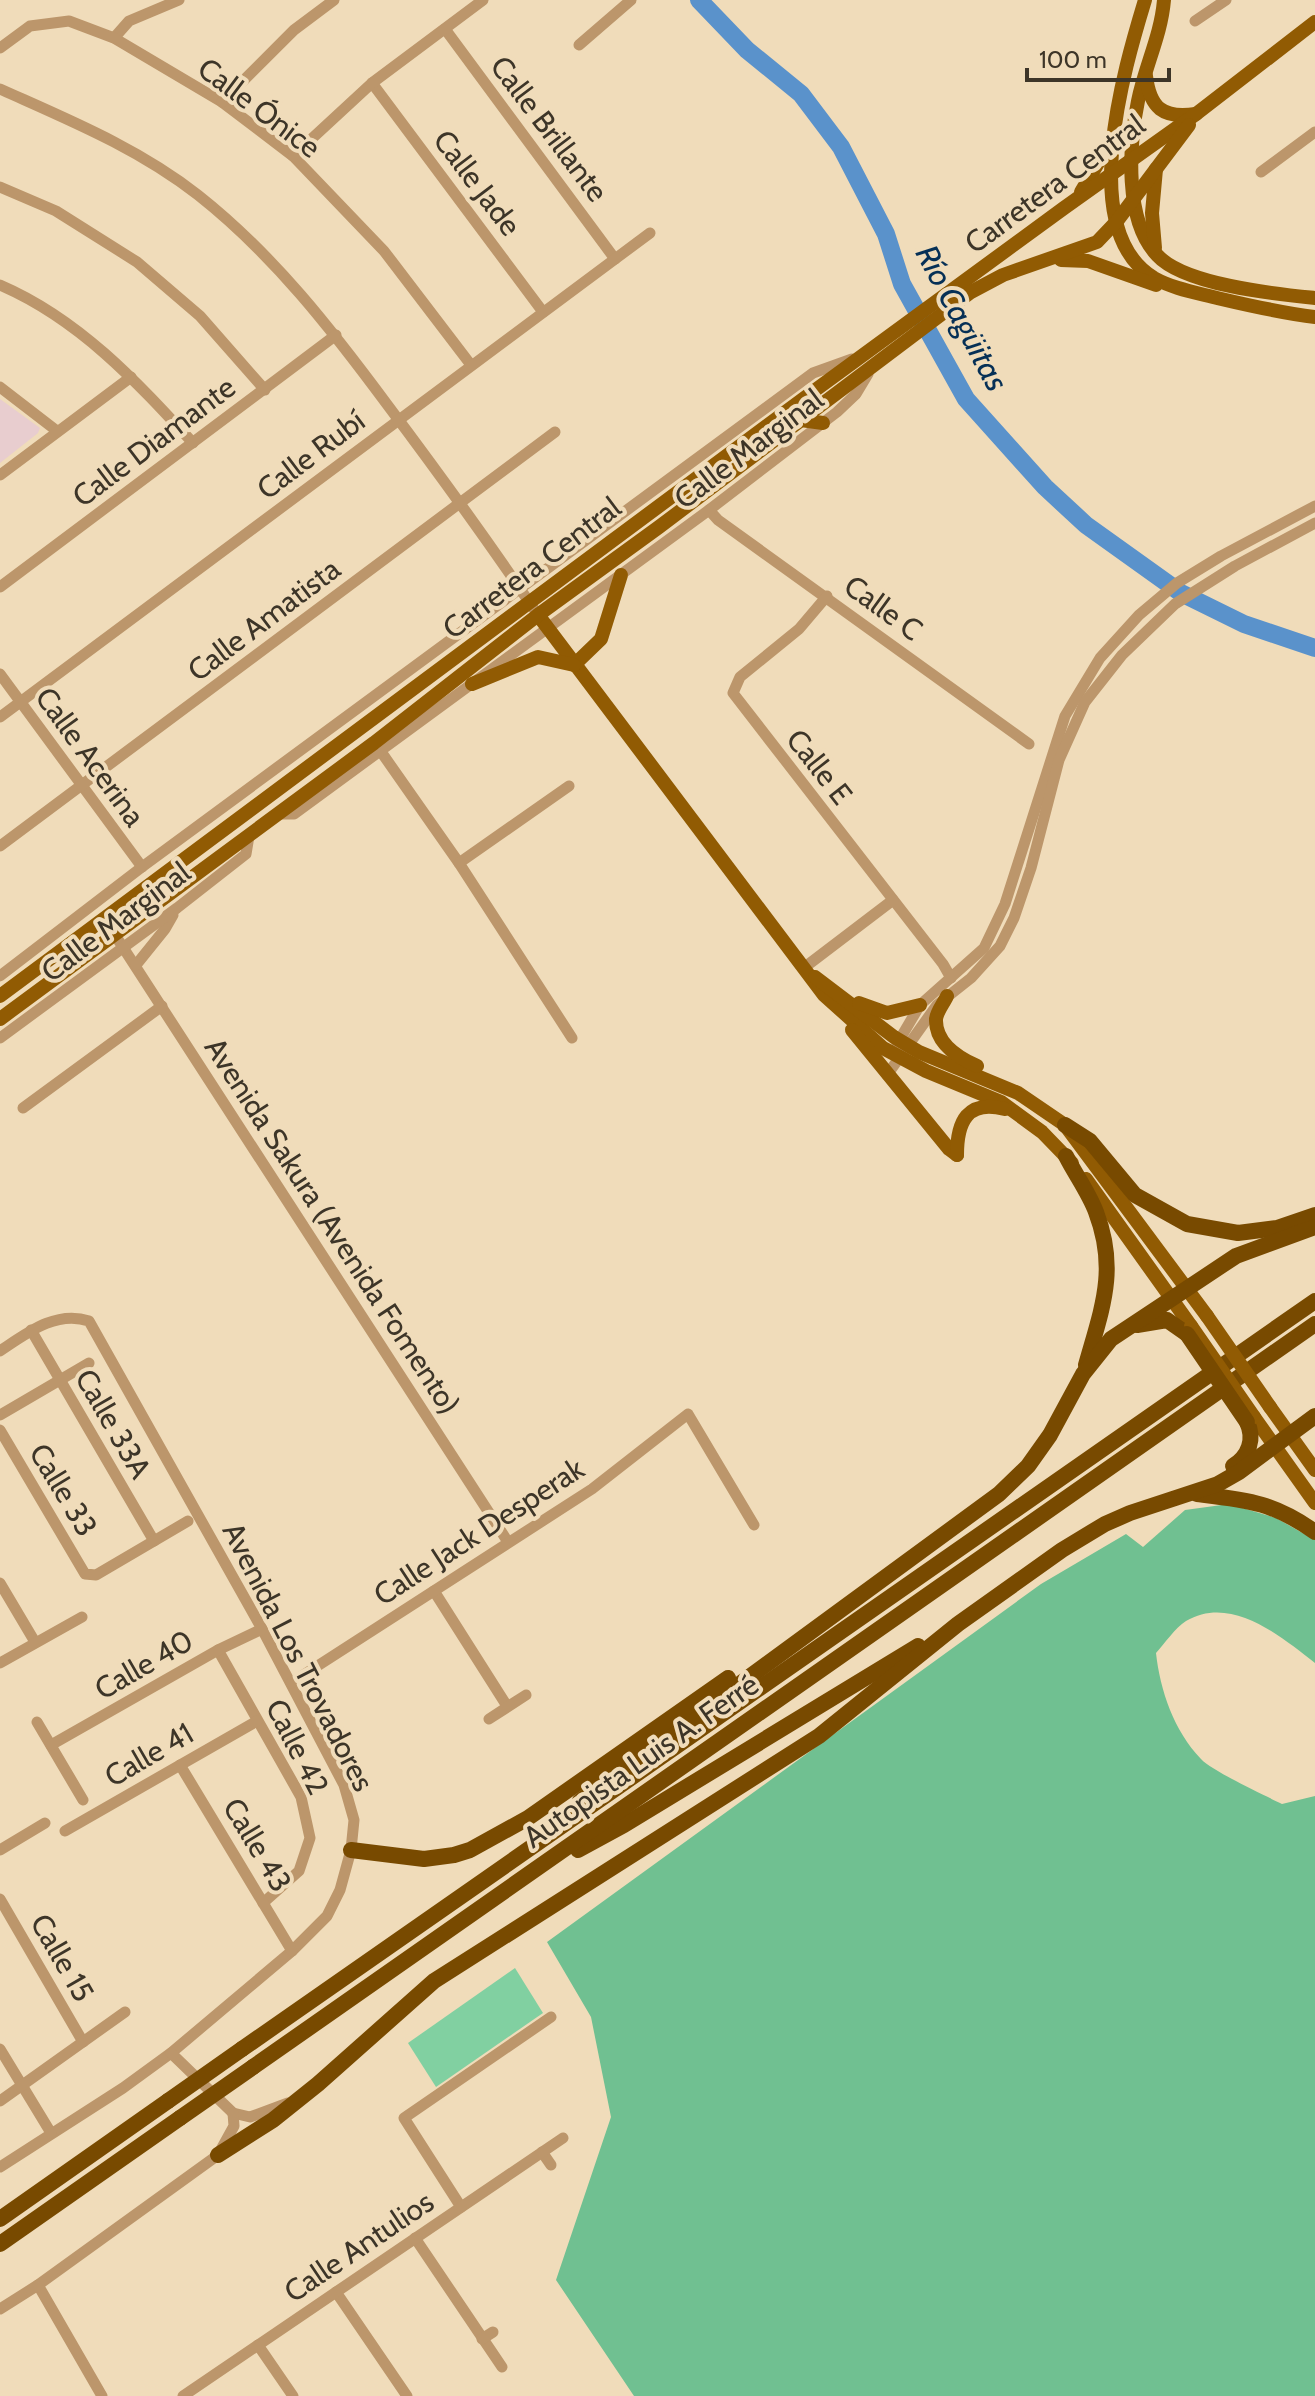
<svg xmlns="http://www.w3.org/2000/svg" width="1315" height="2396" font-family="Cabin,sans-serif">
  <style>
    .education { fill: #e8cdcf }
    .green { fill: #81d0a1 }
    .forest { fill: #70c091 }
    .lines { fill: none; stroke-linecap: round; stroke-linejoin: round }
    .river { stroke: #5a92cb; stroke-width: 18 }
    .minor { stroke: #bc966b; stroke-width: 11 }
    .major { stroke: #915b03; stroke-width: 14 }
    .highway { stroke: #784a00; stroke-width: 16 }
    .major-bridge { stroke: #915b03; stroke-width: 14 }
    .highway-bridge { stroke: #784a00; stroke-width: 16 }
    .labels { text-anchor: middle; stroke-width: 8; stroke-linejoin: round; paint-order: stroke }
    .street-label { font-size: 30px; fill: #3d3528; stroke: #f0dcba }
    .water-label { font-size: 32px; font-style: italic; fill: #063056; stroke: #f0dcba }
  </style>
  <rect width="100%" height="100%" fill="#f0dcba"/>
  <polygon class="education" points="0,399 40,428 38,433 0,463"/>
  <polygon class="green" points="515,1968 543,2013 436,2087 408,2043"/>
  <path class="forest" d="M 1229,1504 L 1276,1518 L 1315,1540 L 1315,1663 C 1281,1637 1232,1594 1186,1621 C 1175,1628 1165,1643 1156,1653 C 1160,1690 1174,1731 1201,1759 C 1212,1771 1264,1795 1282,1804 L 1315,1796 L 1315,2396 L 634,2396 L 556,2280 L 611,2117 L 591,2017 L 547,1942 L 1041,1584 L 1126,1534 L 1143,1547 L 1185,1510 Z"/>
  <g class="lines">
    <polyline class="river" points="699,0 747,50 801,94 841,147 886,234 902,284 966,399 1045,487 1086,525 1181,593 1244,624 1315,648"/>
    <g class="minor">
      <polyline points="1195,21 1226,0"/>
      <polyline points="445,29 615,259"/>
      <polyline points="114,38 129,21 179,0"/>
      <polyline points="579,45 631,0"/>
      <polyline points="0,48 30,26 69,21 114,38 222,102 293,156 384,251 471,365"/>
      <polyline points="372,83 543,312"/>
      <path d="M 0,89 C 69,120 138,148 198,195 C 274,255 332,330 389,407 C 440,475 490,544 538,615"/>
      <polyline points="222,102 294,30 334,0"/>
      <polyline points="293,156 372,83 483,0"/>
      <polyline points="1261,172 1315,132"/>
      <polyline points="0,187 56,211 137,262 200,316 265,390"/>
      <path d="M 0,285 C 79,319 136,381 193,443"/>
      <polyline points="0,387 57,431"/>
      <polyline points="0,475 131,377"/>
      <polyline points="709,510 718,520 1029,744"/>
      <polyline points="0,587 336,335"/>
      <polyline points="827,596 799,629 740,677 733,693 943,964 951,978"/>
      <polyline points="0,674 142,867"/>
      <polyline points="0,717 650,233"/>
      <polyline points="377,746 459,863 572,1038"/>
      <polyline points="280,814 294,814 709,510 837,412 856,394 868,374"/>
      <polyline points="0,846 555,432"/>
      <polyline points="459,863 569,786"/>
      <polyline points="115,935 508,1542"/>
      <polyline points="136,965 165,929 173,915"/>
      <polyline points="805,967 893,900"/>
      <polyline points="0,976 142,867 813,373 852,359"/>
      <polyline points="0,1038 177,908 246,854 249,836"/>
      <polyline points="897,1044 920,1005 984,948 1005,904 1065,716 1100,658 1139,615 1177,583 1221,556 1315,506"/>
      <polyline points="887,1075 937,1005 971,978 1000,946 1014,918 1031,868 1059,760 1085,702 1122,655 1175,604 1235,566 1315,523"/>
      <polyline points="23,1108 162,1006"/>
      <polyline points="31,1330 154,1541"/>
      <path d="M 0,1351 C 27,1333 56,1310 89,1321 L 262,1629 L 344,1785 L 354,1820 L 351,1850 L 340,1890 L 327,1916 L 292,1951 L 171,2053 L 123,2088 L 0,2167"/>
      <polyline points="0,1415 89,1363"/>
      <polyline points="0,1430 85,1574 96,1575 188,1521"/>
      <polyline points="0,1583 35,1642"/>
      <polyline points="434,1591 507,1706"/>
      <polyline points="218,1650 301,1797 310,1838 299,1871 263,1903"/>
      <polyline points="0,1663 82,1617"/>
      <polyline points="291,1683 592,1489 688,1414 754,1525"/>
      <polyline points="489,1719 526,1695"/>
      <polyline points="37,1722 83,1800"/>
      <polyline points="51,1745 218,1650 262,1629"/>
      <polyline points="180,1765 292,1951"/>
      <polyline points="65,1831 257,1721"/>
      <polyline points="0,1850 45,1823"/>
      <polyline points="0,1899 83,2042"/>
      <polyline points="0,2049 51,2133"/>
      <polyline points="171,2053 233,2113 250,2117 288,2103"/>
      <polyline points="0,2101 125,2012"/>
      <polyline points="542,2152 551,2165"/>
      <polyline points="461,2207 404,2118 551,2017"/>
      <polyline points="415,2238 502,2367"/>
      <polyline points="38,2285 102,2396"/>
      <polyline points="336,2292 407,2396"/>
      <polyline points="0,2309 38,2285 218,2155 234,2126 233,2113"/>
      <polyline points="482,2339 493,2332"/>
      <polyline points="258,2345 293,2396"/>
      <polyline points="183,2396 563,2138"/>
    </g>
    <g class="major">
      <path d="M 1145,0 C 1124,69 1076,231 1154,278 C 1172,288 1193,292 1213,297 C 1247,305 1280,313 1315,317"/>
      <path d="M 1164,0 C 1161,36 1145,66 1138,101 C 1129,145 1124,220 1157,255 C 1184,285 1276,294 1315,298"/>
      <path d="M 1146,76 C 1150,108 1163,119 1196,114"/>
      <polyline points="1081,192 1111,141"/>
      <polyline points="1155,248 1152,213 1156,169"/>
      <polyline points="1061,260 1088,261 1156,285"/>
      <polyline points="801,420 823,423"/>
      <polyline points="538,615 824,995 883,1048 926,1071 1001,1102 1042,1132 1072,1163"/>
      <polyline points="574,665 601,639 621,575"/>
      <polyline points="472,684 538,657 574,665"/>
      <polyline points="815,977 894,1037 919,1052 1018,1093 1065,1125 1207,1316"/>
      <polyline points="0,996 803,399 1064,208 1196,114 1315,22"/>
      <path d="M 947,996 C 944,1003 937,1011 936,1019 C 935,1044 959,1058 977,1066"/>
      <polyline points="859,1003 887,1013 920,1005"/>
      <polyline points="0,1019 374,743 538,615 659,527 971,292 1003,275 1097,242 1117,221 1189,125"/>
      <polyline points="852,1030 949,1149 957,1155"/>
      <path d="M 957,1155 C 957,1122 967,1099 1005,1109"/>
      <polyline points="1086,1179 1191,1326"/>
      <polyline points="1270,1407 1315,1470"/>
      <polyline points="1254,1417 1315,1503"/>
    </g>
    <g class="highway">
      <polyline points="1065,1125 1090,1141 1135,1195 1187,1224 1238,1233 1277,1228 1315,1215"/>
      <path d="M 1066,1156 C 1075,1174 1089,1193 1096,1212 C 1118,1270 1102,1308 1086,1365"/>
      <polyline points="1137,1325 1167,1320 1187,1334"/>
      <path d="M 1233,1466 C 1249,1456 1255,1439 1247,1422"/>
      <path d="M 1197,1494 C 1247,1500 1273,1502 1315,1532"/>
      <polyline points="580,1801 999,1494 1028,1466 1050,1435 1083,1374 1111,1339 1236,1256 1315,1227"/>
      <polyline points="351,1850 424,1859 454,1855 470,1850 528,1818 728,1678"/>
      <polyline points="578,1850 624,1825 918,1646"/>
      <polyline points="242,2049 1315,1301"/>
      <polyline points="253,2067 1315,1324"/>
      <polyline points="218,2155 273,2120 318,2084 434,1981 819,1736 958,1624 1062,1550 1105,1524 1130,1513 1218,1484 1239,1472 1315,1416"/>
      <polyline points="0,2219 168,2101"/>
      <polyline points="0,2244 180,2118"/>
    </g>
    <g class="major-bridge">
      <polyline points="1207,1316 1270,1407"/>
      <polyline points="1191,1326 1254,1417"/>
    </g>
    <g class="highway-bridge">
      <polyline points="1187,1334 1247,1422"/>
      <polyline points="168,2101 242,2049"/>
      <polyline points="180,2118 253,2067"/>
    </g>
  </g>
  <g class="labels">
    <g class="street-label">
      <text transform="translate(259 108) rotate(37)" y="10">Calle Ónice</text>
      <text transform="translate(549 129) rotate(53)" y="10">Calle Brillante</text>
      <text transform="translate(477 183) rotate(53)" y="10">Calle Jade</text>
      <text transform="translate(1055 184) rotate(-36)" y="10">Carretera Central</text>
      <text transform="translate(154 442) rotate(-37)" y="10">Calle Diamante</text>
      <text transform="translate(749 449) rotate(-37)" y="10">Calle Marginal</text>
      <text transform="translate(311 455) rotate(-37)" y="10">Calle Rubí</text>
      <text transform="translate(532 568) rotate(-37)" y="10">Carretera Central</text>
      <text transform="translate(883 608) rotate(36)" y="10">Calle C</text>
      <text transform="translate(264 620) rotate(-37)" y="10">Calle Amatista</text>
      <text transform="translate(90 757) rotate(54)" y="10">Calle Acerina</text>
      <text transform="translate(819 767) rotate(52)" y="10">Calle E</text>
      <text transform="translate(116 922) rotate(-37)" y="10">Calle Marginal</text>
      <text transform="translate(332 1226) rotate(57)" y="10">Avenida Sakura (Avenida Fomento)</text>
      <text transform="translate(113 1424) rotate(60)" y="10">Calle 33A</text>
      <text transform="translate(63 1490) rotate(59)" y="10">Calle 33</text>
      <text transform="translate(479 1532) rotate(-33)" y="10">Calle Jack Desperak</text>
      <text transform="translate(298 1657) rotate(63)" y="10">Avenida Los Trovadores</text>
      <text transform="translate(144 1665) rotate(-30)" y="10">Calle 40</text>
      <text transform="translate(297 1747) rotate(63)" y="10">Calle 42</text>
      <text transform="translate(149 1755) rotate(-30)" y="10">Calle 41</text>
      <text transform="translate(641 1761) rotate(-35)" y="10">Autopista Luis A. Ferré</text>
      <text transform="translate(257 1845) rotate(59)" y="10">Calle 43</text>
      <text transform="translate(62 1958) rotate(60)" y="10">Calle 15</text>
      <text transform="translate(359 2247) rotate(-34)" y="10">Calle Antulios</text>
    </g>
    <g class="water-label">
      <text transform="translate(962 318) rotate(62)" y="11">Río Cagüitas</text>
    </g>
  </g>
  <path d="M1027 68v12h142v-12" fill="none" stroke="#3d3528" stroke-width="4"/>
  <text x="1039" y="68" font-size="24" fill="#3d3528" stroke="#f0dcba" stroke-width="6" paint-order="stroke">100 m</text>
</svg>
